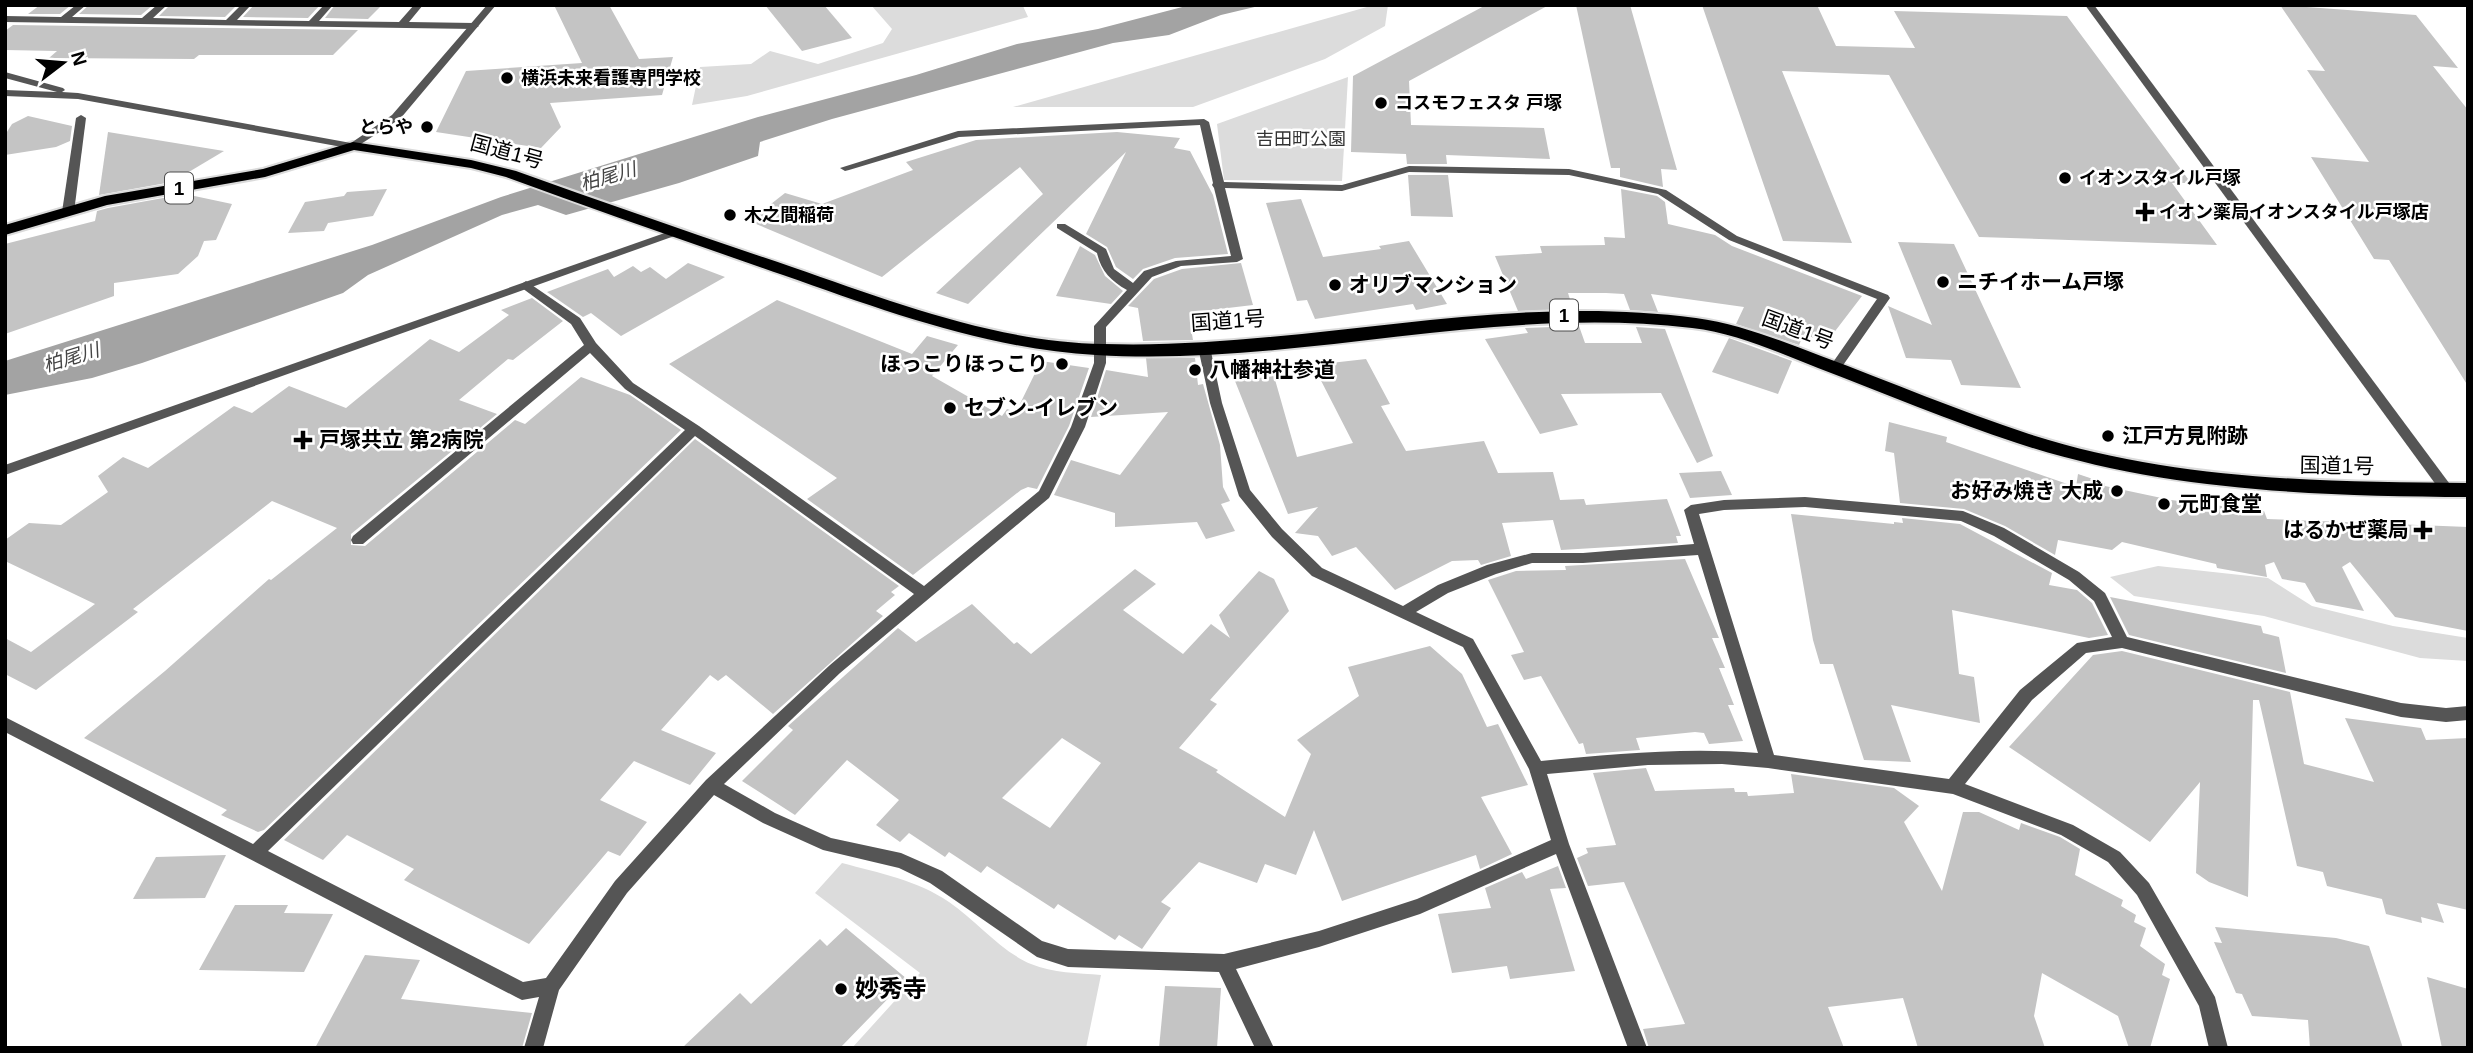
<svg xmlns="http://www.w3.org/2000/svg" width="2473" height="1053" font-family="Helvetica,'Noto Sans JP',sans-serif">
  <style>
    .green { fill: #dcdcdc }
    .water { fill: #a3a3a3 }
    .building { fill: #c4c4c4; fill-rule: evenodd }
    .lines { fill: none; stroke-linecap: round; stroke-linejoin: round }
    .trunk-casing { stroke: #dbdbdb; stroke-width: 4 }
    .minor { fill: #555; fill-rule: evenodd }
    .tertiary { fill: #555; fill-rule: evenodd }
    .trunk { fill: #000; fill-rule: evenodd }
    .poi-dot { fill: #000; stroke: #fff; stroke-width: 2.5 }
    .labels { text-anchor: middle; stroke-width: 5; stroke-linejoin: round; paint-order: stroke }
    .far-poi-label { font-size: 18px; font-weight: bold; fill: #000; stroke: #fff; text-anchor: start }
    .far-park-label { font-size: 18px; fill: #333; stroke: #fff }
    .far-water-label { font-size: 19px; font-style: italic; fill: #444; stroke: #fff }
    .shield { fill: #fff; stroke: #4c4c4c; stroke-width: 2 }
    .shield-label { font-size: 19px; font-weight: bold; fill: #000 }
    .street-label { font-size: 21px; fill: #000; stroke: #fff }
    .poi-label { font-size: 21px; font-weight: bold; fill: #000; stroke: #fff; text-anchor: start }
    .near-poi-label { font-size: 24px; font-weight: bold; fill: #000; stroke: #fff; text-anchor: start }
  </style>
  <rect width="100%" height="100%" fill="#fff"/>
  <g class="green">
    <polygon points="871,5 1019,5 1023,6 1028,17 747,96 692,105 700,67 751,64 770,51 818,64 883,43 892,29"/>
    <polygon points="1374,5 1388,5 1385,26 1325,59 1193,107 1013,107"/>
    <polygon points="1348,77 1342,181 1224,180 1217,124"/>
    <polygon points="2158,566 2268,578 2312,606 2393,626 2468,638 2468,661 2420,658 2264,616 2134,596 2110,577"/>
    <path d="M 842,863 C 879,873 917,880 949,902 C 977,921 1000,951 1031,964 C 1053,973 1078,973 1101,975 L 1086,1048 L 852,1048 L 920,973 L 815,893 Z"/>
  </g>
  <polygon class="water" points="1190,5 1263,5 1221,15 1169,35 1113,43 832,119 760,142 758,156 679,183 566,215 538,205 502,215 368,275 343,293 142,363 92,378 5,395 5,361 372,245 501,197 758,117 916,75 1017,44 1098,29"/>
  <g class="building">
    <polygon points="40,5 71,5 60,14 28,14"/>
    <polygon points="89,5 153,5 141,15 79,14"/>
    <polygon points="170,5 237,5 225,17 159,16"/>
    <polygon points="254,5 320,5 308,18 243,17"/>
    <polygon points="335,5 382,5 368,19 325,18"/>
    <polygon points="554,5 609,5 639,59 673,57 662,95 550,103 561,127 541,148 436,132 466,71 582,63"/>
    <polygon points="765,5 824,5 852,38 802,51"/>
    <polygon points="1486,5 1549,5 1409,81 1411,125 1544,128 1550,159 1446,155 1447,164 1407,164 1406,154 1351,152 1353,76"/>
    <polygon points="1576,5 1630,5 1677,170 1661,169 1663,187 1620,177 1620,168 1611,168"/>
    <polygon points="1702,5 1817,5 1836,46 1915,48 1894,11 2067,16 2191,183 2172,183 2217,245 1979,237 1889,75 1782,71 1852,243 1783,241"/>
    <polygon points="2280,5 2416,15 2458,68 2433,66 2468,110 2468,386 2389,260 2374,259 2311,157 2369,162 2307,70 2325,71"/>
    <polygon points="13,25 358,30 333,55 199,55 194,59 49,58 57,51 5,50 5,31"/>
    <polygon points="28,116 72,126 70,141 56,147 5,155 5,135 12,124"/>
    <polygon points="108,132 224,151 172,182 99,195"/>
    <polygon points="1117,132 1180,138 1174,148 1190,151 1213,195 1228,254 1175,258 1143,269 1133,279 1116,267 1107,247 1086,234 1126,152 968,304 936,293 1043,194 1020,167 882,277 749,221 785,193 822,204 913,170 906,162 976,140"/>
    <polygon points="1408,175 1448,175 1453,217 1411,216"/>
    <polygon points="387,189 373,216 328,223 324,231 288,233 305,202 344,196 347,192"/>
    <polygon points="1621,189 1657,196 1665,202 1668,224 1715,235 1732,246 1862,296 1826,343 1804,334 1799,345 1736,324 1744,307 1651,294 1658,312 1630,310 1624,294 1606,293 1568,293 1573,309 1518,311 1495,256 1542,253 1540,246 1605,245 1604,237 1625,238"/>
    <polygon points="185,194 232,204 216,240 204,241 198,256 178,274 114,283 114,296 5,334 5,244 95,221 97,211 108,208"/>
    <polygon points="1301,199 1323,257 1381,249 1379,246 1409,241 1447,304 1416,310 1413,304 1315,319 1307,300 1297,301 1266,203"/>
    <polygon points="1898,242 1954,244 2021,388 1961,385 1951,360 1906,358 1888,306 1932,325"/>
    <polygon points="1080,246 1095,255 1105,276 1123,291 1111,304 1056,296"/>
    <polygon points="688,263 725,277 621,336 591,313 583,317 547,292 608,269 614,277 633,266 641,272 650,267 666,279"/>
    <polygon points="1241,263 1253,305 1211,310 1212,327 1191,328 1193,340 1143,341 1138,308 1128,306 1154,279 1182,269"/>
    <polygon points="532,298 563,321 513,360 508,359 459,400 497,414 351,534 351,545 365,546 515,420 525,424 581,377 630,395 681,430 264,830 258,832 221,815 227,810 84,738 165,671 269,579 271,580 337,528 272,501 133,609 138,612 36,690 5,674 5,638 31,652 95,604 5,561 5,540 29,523 61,525 108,492 98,476 123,457 148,468 234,406 252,413 289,386 346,408 430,339 459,352 509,315 501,310"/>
    <polygon points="777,300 912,354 927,336 958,345 932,376 1002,416 1007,409 1016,412 1041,361 1089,368 1069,426 1037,489 1028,487 1021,490 913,575 807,499 837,478 669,364"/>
    <polygon points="1579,326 1585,343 1642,343 1636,327 1665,329 1713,456 1697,463 1661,393 1561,394 1578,425 1540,434 1485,339 1528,333 1525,328"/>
    <polygon points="1729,338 1792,361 1778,394 1712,372"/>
    <polygon points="1146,358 1195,358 1198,385 1203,384 1220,445 1223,487 1230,501 1221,504 1235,531 1206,539 1197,522 1115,527 1115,513 1054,495 1071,460 1120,475 1168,412 1091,417 1106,370 1148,377"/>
    <polygon points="1366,359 1390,404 1381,406 1406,451 1484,441 1498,473 1553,472 1560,500 1584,499 1586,505 1667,499 1681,536 1676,536 1678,543 1561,550 1553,520 1502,523 1511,556 1481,565 1478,560 1452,561 1395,590 1356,547 1332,556 1318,536 1295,533 1318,507 1288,514 1235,381 1274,376 1297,457 1353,443 1313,365"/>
    <polygon points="1889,422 1947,437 1946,442 2076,487 2078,474 2105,483 2105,486 2171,500 2264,511 2267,519 2468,527 2468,631 2395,617 2350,562 2342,567 2364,611 2316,602 2305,583 2282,579 2274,562 2265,565 2267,577 2217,568 2216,564 2122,542 2112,550 2058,540 2055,555 2005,526 1964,509 1900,503 1894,453 1885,451"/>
    <polygon points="695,439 899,586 891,592 895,595 876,611 883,616 773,714 726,675 718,681 710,675 661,730 716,753 690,785 634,761 600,800 647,822 620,856 608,851 529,944 404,880 414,869 347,835 323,860 284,840"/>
    <polygon points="1721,471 1732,495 1690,498 1679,473"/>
    <polygon points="1791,514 1894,524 1894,522 1903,523 1902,518 1960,524 2052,573 2049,585 2077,590 2092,603 2108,635 2089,638 1952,610 1959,674 1974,677 1980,723 1891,705 1911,762 1864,760 1833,664 1820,664 1813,640"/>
    <polygon points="1685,559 1719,638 1712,638 1725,668 1719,668 1734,705 1728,705 1743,741 1709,744 1704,733 1695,732 1636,738 1640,750 1586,754 1583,743 1579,744 1541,676 1524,680 1511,655 1524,652 1488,580 1516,571 1566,570 1565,566"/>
    <path d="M 1135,569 L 1156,584 L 1123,610 L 1183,654 L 1211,624 L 1230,638 L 1219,615 L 1259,571 L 1274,579 L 1289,611 L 1210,700 L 1217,704 L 1179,748 L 1218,770 L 1216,772 L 1285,817 L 1311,754 L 1297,740 L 1359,696 L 1348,667 L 1430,646 L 1462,674 L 1487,727 L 1498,724 L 1528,785 L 1481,797 L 1512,854 L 1480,869 L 1476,855 L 1342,901 L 1314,830 L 1296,875 L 1265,864 L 1257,883 L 1199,862 L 1161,902 L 1171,908 L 1142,949 L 1119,935 L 1115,940 L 1058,904 L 1054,909 L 987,866 L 981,873 L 949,852 L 945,857 L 909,833 L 900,842 L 876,825 L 899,800 L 847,760 L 795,815 L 742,781 L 793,730 L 788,726 L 898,628 L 916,642 L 972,604 L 1014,644 L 1017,642 L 1031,654 ZM 1062,738 L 1101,763 L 1050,828 L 1002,798 Z"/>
    <polygon points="2110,597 2261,626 2263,633 2279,637 2286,673 2129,635"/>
    <polygon points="2122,651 2290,692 2304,764 2374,782 2345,718 2421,728 2426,740 2468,738 2468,910 2437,903 2444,923 2421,917 2422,923 2386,914 2382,899 2327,886 2323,872 2297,866 2259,700 2253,700 2248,897 2209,882 2196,873 2200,782 2150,842 2009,747 2093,655"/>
    <polygon points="1646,768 1655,791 1734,788 1735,792 1747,792 1748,796 1794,793 1791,774 1894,788 1919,806 1904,822 1942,891 1963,812 1979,812 2019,830 2021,823 2060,837 2080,849 2075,875 2123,900 2121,906 2136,915 2134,922 2146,928 2140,946 2165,964 2162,975 2170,979 2150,1048 2129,1048 2118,1016 2042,973 2034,1016 2045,1048 1918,1048 1903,998 1828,1007 1844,1048 1649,1048 1643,1029 1685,1024 1624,882 1588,886 1577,858 1588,853 1586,848 1616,845 1593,773"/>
    <polygon points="226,855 205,898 133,899 156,857"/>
    <polygon points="1558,866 1566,888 1550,889 1575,971 1510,979 1507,966 1452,973 1438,914 1491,908 1485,888 1522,872 1526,879"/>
    <polygon points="235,905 288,905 284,913 333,914 304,972 199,970"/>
    <polygon points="2215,927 2336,938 2369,946 2403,1048 2310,1048 2308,1020 2252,1016 2242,994 2236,993 2214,942 2222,943"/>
    <polygon points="846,928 907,979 840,1048 682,1048 740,993 751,1004 820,939 827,946"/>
    <polygon points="365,955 420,960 401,999 532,1013 522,1048 315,1048"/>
    <polygon points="2427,977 2468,989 2468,1048 2442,1048"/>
    <polygon points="1165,986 1221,988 1217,1048 1159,1048"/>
  </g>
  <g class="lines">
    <g class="trunk-casing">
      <path id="trunk" d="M 353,142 L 471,160 L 516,171 C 608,204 700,236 792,267 C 893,302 996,342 1104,344 C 1302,350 1498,291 1696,318 C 1740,324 1781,341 1821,356 C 1891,382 1959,411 2029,434 C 2171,480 2320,482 2468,483 L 2468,497 C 2315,496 2163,491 2017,443 C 1950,421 1884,393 1818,368 C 1777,352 1736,333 1692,328 C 1492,304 1296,367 1096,355 C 988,349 885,311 783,275 C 691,243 598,211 506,177 L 471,168 L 354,150 L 265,177 L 107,205 L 5,235 L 5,225 L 105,196 L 263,169 Z"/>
    </g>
    <g class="minor">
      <polygon points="76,5 86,5 72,17 142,18 157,5 167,5 153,18 226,20 241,5 251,5 237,20 309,21 324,5 333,5 319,21 399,22 414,5 423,5 409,22 474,23 479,26 474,29 5,22 5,16 61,17"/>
      <polygon points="2085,5 2094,5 2452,487 2454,490 2452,493 2442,493"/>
      <polygon points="81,115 86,118 74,212 68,215 62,212 76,118"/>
      <path d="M 1204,119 L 1209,122 L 1224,182 L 1342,185 L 1409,166 L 1569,169 L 1666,190 L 1737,236 L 1888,295 L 1890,298 L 1839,371 L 1835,372 L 1829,368 L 1877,299 L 1729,240 L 1658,194 L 1569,175 L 1409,172 L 1342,191 L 1225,188 L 1243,259 L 1237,262 L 1181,266 L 1152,277 L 1106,327 L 1106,363 L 1085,427 L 1049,498 L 840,673 L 724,784 L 775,813 L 831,838 L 901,853 L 942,871 L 1042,941 L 1068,949 L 1224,954 L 1319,931 L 1417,899 L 1551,840 L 1529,769 L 1463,647 L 1312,576 L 1272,537 L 1239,496 L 1210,403 L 1198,347 L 1204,343 L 1210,347 L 1222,403 L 1250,490 L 1282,529 L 1322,568 L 1403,606 L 1438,585 L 1487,565 L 1532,553 L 1583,553 L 1694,544 L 1684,510 L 1691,505 L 1724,500 L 1805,497 L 1963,511 L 2004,528 L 2079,572 L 2105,593 L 2127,637 L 2401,703 L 2446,708 L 2468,706 L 2468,720 L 2446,722 L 2401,717 L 2122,648 L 2086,653 L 2032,700 L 1965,784 L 2073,825 L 2120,852 L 2149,883 L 2215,997 L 2228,1048 L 2209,1048 L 2199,1006 L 2137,895 L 2108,862 L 2061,835 L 1953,794 L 1768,768 L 1722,764 L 1648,765 L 1547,774 L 1569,844 L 1647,1048 L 1628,1048 L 1556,854 L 1420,914 L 1319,947 L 1236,969 L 1274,1048 L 1255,1048 L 1219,972 L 1068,967 L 1037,957 L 930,883 L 899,868 L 823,850 L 763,823 L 714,795 L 627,893 L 559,990 L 543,1048 L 524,1048 L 539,997 L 522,1000 L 516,997 L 5,732 L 5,717 L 253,844 L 685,430 L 625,389 L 590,353 L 363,544 L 353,544 L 351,540 L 353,536 L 584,345 L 571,324 L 522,288 L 520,285 L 526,281 L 580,318 L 596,343 L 633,383 L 699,426 L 924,586 L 1039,491 L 1071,427 L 1094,363 L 1094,326 L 1127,290 C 1111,281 1101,271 1097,253 L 1057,228 L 1057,224 L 1065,224 L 1106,249 L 1114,269 L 1133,283 L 1144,271 L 1176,261 L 1231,256 L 1214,188 L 1212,185 L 1213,183 L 1200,125 L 959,137 L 849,170 L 845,171 L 840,168 L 958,131 ZM 695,436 L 914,594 L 830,665 L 706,780 L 615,881 L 546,978 L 523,982 L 268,851 ZM 1805,507 L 1961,521 L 1994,536 L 2069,580 L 2094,601 L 2112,637 L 2077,643 L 2020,690 L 1949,779 L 1774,755 L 1699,514 L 1724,510 ZM 1698,555 L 1758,753 C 1685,747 1614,754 1541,761 L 1473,639 L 1416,612 L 1448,593 L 1496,574 L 1532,563 L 1583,563 Z"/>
    </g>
    <g class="tertiary">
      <polygon points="487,5 496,5 400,119 353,149 78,99 5,96 5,90 57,92 5,78 5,72 63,88 65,90 62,92 78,93 351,143 392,115"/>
      <polygon points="676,229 680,230 680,234 5,475 5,465"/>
    </g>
    <use href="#trunk" class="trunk"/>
  </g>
  <g class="poi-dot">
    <circle cx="507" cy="78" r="7"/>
    <circle cx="1381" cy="103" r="7"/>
    <circle cx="427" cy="127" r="7"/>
    <circle cx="2065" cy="178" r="7"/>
    <path d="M2141.5 201.5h7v7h7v7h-7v7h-7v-7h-7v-7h7z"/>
    <circle cx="730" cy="215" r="7"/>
    <circle cx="1943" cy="282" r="7"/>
    <circle cx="1335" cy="285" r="7"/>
    <circle cx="1062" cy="364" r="7"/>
    <circle cx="1195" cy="370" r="7"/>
    <circle cx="950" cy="408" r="7"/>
    <circle cx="2108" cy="436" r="7"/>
    <path d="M299.5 429.5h7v7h7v7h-7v7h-7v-7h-7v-7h7z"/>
    <circle cx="2117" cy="491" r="7"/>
    <circle cx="2164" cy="504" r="7"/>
    <path d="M2419.5 519.5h7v7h7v7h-7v7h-7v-7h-7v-7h7z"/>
    <circle cx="841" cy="989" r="7"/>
  </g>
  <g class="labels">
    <g class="far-poi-label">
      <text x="521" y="84">横浜未来看護専門学校</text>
      <text x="1395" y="109">コスモフェスタ 戸塚</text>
      <text x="413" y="133" text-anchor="end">とらや</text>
      <text x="2079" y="184">イオンスタイル戸塚</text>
      <text x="2159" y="218">イオン薬局イオンスタイル戸塚店</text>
      <text x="744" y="221">木之間稲荷</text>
    </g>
    <g class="far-park-label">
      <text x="1301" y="145">吉田町公園</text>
    </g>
    <g class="far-water-label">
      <text transform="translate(608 176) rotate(-16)" y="7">柏尾川</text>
      <text transform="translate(71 357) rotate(-17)" y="7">柏尾川</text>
    </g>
    <g class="shield">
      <rect x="165" y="172.5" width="28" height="31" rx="5"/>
      <rect x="1550" y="299.5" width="28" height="31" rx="5"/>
    </g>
    <g class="shield-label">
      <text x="179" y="195">1</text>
      <text x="1564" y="322">1</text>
    </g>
    <g class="street-label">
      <text transform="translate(507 152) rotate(15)" y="7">国道1号</text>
      <text transform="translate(1228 321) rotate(-4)" y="7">国道1号</text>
      <text transform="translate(1798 330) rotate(20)" y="7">国道1号</text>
      <text transform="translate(2337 466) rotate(1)" y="7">国道1号</text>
    </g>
    <g class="poi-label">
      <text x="1957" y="289">ニチイホーム戸塚</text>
      <text x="1349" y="292">オリブマンション</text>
      <text x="1048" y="371" text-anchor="end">ほっこりほっこり</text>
      <text x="1209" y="377">八幡神社参道</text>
      <text x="964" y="415">セブン-イレブン</text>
      <text x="2122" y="443">江戸方見附跡</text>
      <text x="319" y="447">戸塚共立 第2病院</text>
      <text x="2103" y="498" text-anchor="end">お好み焼き 大成</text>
      <text x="2178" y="511">元町食堂</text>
      <text x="2409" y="537" text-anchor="end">はるかぜ薬局</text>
    </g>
    <g class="near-poi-label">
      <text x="855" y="997">妙秀寺</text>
    </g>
  </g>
  <rect width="2473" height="1053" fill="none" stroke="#000000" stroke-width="14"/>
  <g transform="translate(63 63) rotate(74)" stroke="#ffffff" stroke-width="5" paint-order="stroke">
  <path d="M0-5L12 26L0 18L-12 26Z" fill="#000000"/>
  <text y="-10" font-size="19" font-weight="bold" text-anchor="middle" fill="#000000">N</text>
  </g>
</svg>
